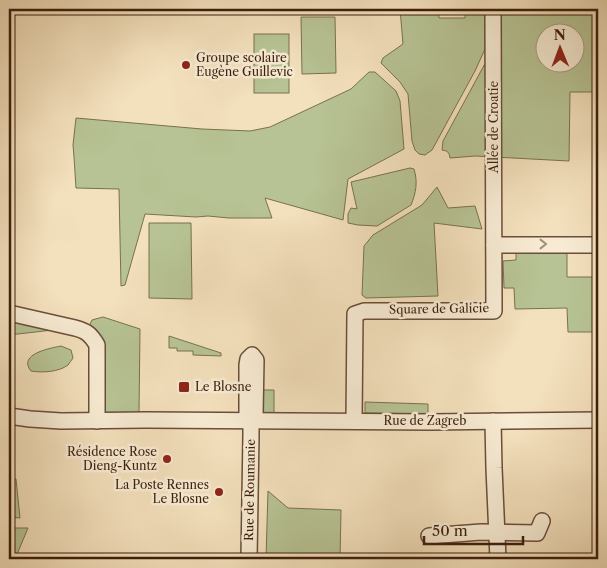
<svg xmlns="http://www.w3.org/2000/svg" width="607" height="568" font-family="'Libre Caslon Text',serif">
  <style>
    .green { fill: #b7c394; stroke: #7a7050; fill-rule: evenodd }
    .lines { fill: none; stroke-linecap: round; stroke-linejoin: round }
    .street-casing { stroke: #6a4e39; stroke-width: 18 }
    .street { stroke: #f7ebd3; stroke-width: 15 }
    .oneway { stroke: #a38f7a }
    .poi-dot { fill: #8f2418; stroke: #f7ebd3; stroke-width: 2 }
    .labels { text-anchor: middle; stroke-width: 5; stroke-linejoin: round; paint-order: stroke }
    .poi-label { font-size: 12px; fill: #3c1e0d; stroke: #f7ebd3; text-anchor: start }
    .street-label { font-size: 12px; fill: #3c1e0d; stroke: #f7ebd3 }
  </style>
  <rect width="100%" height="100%" fill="#f3e0bc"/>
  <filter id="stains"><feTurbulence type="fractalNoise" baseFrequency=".004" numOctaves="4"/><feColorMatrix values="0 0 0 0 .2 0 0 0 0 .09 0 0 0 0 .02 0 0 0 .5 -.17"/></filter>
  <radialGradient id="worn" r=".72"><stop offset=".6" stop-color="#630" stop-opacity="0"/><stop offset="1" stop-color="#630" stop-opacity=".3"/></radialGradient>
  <g class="green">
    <polygon points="400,9 438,9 439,18 465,18 466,9 489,9 485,49 475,71 432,150 425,155 419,154 415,150 412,141 408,94 400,82 381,63 383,58 403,44"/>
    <path d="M 498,9 L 598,9 L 598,92 L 570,92 L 569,161 L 475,156 L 450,158 C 449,152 448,151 442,150 L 443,141 L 488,58 ZM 544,32 L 574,32 L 574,62 L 544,62 Z"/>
    <polygon points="301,17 335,17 336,73 302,74"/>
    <rect x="254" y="34" width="35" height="59"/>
    <polygon points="369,72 375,72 396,91 400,101 404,149 348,179 343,220 265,198 272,218 229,218 208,216 196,217 145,214 125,285 121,286 119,189 76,188 74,157 73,145 76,118 202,129 250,131 270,127 351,89"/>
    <path d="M 410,168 L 414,169 C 418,182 416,193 411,205 L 377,226 L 358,225 L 348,223 L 348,214 L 351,208 L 357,209 L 351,182 Z"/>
    <polygon points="437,187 448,208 475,206 482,229 434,223 438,296 366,298 362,295 364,246 373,235 422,205"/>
    <polygon points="149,223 191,223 192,299 149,298"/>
    <polygon points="567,249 567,277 598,277 598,332 568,332 567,308 515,309 514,288 504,288 503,261 516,260 516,250"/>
    <polygon points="9,316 53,330 9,335"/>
    <polygon points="103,317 140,329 139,414 108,416 99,410 99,334 96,329 91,328 90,324 92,320"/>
    <polygon points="169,336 221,353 221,356 193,355 193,351 177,351 177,348 169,348"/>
    <path d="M 61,346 L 71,350 L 73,358 C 71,360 70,363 68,365 C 59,372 42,373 31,371 C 17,354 51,348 61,346 Z"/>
    <polygon points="260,390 274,390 274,414 261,413"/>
    <polygon points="365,402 428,404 428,414 365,413"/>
    <polygon points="9,479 16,479 20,518 9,517"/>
    <polygon points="268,491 288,508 341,510 340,559 266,559"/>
    <polygon points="9,528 28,528 15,559 9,559"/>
  </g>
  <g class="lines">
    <g class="street-casing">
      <g id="street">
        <polyline points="494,245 598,245"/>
        <path d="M 9,313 L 75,328 C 87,331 91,335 97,345 L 97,421"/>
        <polyline points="9,416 30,419 61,421 146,420 431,422 598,420"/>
        <polyline points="354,421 355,314 364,311 494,311 493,9"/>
        <polyline points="493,421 494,468 498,559"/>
        <polyline points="429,536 481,532 537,533 542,521"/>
        <polyline points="249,559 251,435 251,421 247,415 247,365 248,359 252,355 256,360 255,414 251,421"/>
      </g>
    </g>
    <use href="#street" class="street"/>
  </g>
  <defs><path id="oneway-chevron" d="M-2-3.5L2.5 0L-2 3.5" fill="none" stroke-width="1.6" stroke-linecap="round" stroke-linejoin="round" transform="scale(1.25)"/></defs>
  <use class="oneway" href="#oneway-chevron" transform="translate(543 244)"/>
  <g class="poi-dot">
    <circle cx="186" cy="65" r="5"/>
    <rect x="178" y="381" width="12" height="12" rx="2.5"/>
    <circle cx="167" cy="459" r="5"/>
    <circle cx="219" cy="492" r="5"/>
  </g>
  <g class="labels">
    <g class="poi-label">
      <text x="196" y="62">Groupe scolaire<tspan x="196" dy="14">Eugène Guillevic</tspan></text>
      <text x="195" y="391">Le Blosne</text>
      <text x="157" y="456" text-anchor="end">Résidence Rose<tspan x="157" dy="14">Dieng-Kuntz</tspan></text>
      <text x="209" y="489" text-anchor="end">La Poste Rennes<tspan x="209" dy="14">Le Blosne</tspan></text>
    </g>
    <g class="street-label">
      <text transform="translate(494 127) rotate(-90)" y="4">Allée de Croatie</text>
      <text transform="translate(439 309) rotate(-1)" y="4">Square de Galicie</text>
      <text x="425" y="425">Rue de Zagreb</text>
      <text transform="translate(250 490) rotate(-89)" y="4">Rue de Roumanie</text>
    </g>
  </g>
  <rect width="607" height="568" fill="none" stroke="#f3e0bc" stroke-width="30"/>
  <rect x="10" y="10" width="587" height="548" fill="none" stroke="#3c1e0d" stroke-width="2.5"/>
  <rect x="15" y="15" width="577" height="538" fill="none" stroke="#3c1e0d"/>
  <g transform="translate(560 48) rotate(359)"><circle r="24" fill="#f7ebd3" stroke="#ac9984"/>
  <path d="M0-4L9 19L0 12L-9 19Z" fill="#8f2418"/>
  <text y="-8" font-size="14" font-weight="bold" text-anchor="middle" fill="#3c1e0d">N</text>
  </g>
  <path d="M424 536v8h99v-8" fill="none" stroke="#3c1e0d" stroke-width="2.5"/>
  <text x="432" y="536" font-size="15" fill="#3c1e0d" stroke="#f7ebd3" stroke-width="4" paint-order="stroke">50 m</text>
  <rect width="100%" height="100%" filter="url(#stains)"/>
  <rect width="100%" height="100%" fill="url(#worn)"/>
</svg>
